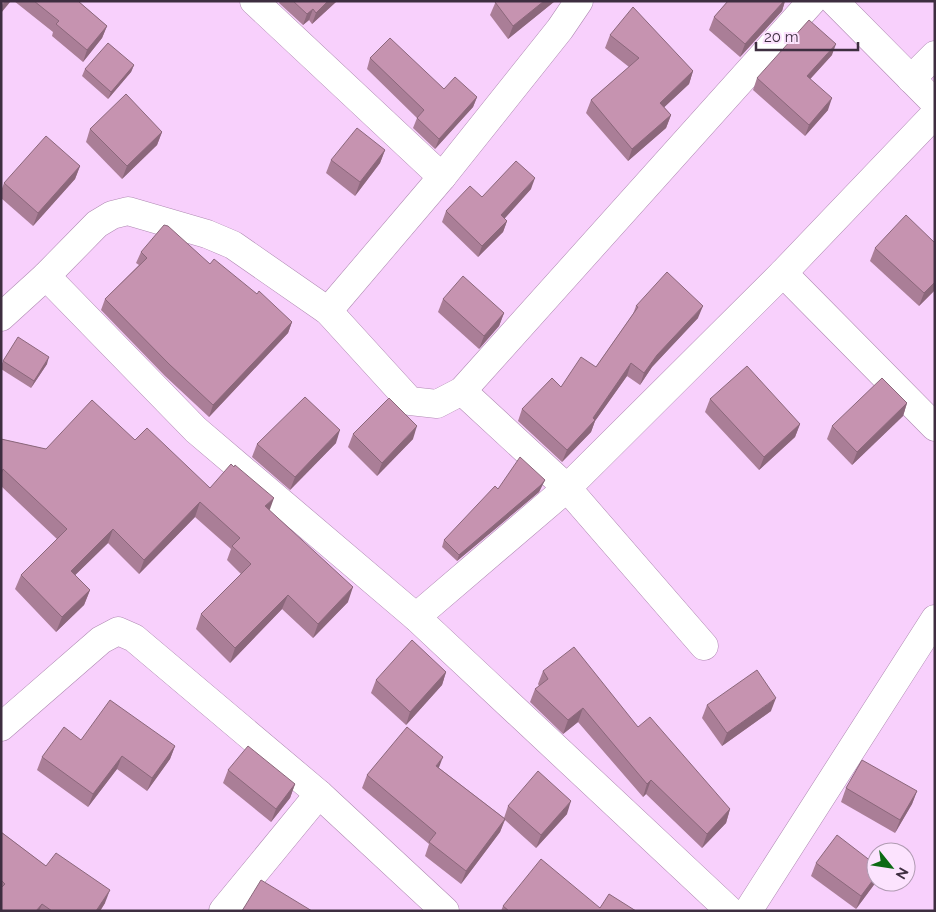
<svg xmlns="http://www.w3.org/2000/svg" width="936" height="912" font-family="Raleway,sans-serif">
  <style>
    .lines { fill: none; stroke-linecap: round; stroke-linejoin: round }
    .minor-casing { stroke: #af89b2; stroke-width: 29 }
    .minor { stroke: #fff; stroke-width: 28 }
    .wall { fill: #aa7e97 }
    .shaded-wall { fill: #8b677b }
    .building { fill: #c693b0; stroke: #8b677b }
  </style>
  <rect width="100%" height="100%" fill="#f8d0fc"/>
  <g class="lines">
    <g class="minor-casing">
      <g id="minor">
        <polyline points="254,1 442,177 560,29 579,1"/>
        <polyline points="834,1 935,103"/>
        <polyline points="911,79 935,55"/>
        <polyline points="783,273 935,427"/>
        <polyline points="46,276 196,430 416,617 730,911"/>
        <polyline points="328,311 442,177"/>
        <polyline points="1,317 46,276 97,224 112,215 128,211 207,234 233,245 328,311 410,401 437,404 462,391 812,1"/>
        <polyline points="462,391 567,488 704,646"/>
        <polyline points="416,617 567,488 783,273 935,114"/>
        <polyline points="1,727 101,640 118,631 134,638 319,794 445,911"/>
        <polyline points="223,911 319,794"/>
        <polyline points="748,911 935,619"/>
      </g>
    </g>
    <use href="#minor" class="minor"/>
  </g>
  <g class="wall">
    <polygon points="14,1 78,1 107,26 102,38 83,62 52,36 53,32"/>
    <polygon points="280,1 337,1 312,24 309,20 303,25 279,3"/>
    <polygon points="496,1 555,1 508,39 490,15"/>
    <polygon points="728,1 785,1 782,11 740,57 709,30 714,17"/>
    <polygon points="610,35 693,71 689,84 664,107 671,115 666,128 628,161 586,113 591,100 629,67 605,48"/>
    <polygon points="832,55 810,79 828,110 805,136 753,90 757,78"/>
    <polygon points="370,58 444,89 477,97 473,107 435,149 413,128 417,118 367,69"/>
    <polygon points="134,65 131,72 108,99 82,76 85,69"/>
    <polygon points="90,129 162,132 157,145 122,179 86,142"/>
    <polygon points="385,150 380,163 355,196 326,173 331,160"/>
    <polygon points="80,166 75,179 33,226 1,198 1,191 4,183"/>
    <polygon points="531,189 504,219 507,221 503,232 478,257 442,222 446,211 482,197"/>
    <polygon points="935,243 935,290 919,306 870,261 875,248"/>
    <polygon points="141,252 210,264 257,294 292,322 288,333 209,417 165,376 101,310 105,299 139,265 136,263"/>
    <polygon points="443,299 504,313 499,326 479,349 438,312"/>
    <polygon points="636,306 698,318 652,367 640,385 627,376 595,421 591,432 562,462 518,421 522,409 596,367 633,314"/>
    <polygon points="3,361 47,364 31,388 1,369 1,366"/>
    <polygon points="710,399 800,424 795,437 759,470 705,412"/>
    <polygon points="907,403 903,416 852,465 827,439 832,426"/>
    <polygon points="353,434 413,439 377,476 348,447"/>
    <polygon points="1,439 46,449 135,440 210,488 269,510 348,602 313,638 282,609 230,663 196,629 201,614 241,574 227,560 231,549 195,517 139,574 108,543 75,575 90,590 84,605 56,632 15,589 21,575 57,539 1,486"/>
    <polygon points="336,443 290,490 252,457 257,444"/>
    <polygon points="545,480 539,492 457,561 442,547 444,540 498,489"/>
    <polygon points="543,671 638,727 730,809 726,823 702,848 646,794 643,797 578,722 563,734 530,702 535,689 539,686 538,684"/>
    <polygon points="446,672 442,685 406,725 371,693 376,680"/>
    <polygon points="707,705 771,711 722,746 702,718"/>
    <polygon points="81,740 175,746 170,759 147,791 117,769 88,807 37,770 42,757"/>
    <polygon points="439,768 504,818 508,806 567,814 536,848 505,820 500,832 461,884 425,856 429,844 362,788 367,775"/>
    <polygon points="228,770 295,784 290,798 271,822 223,783"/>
    <polygon points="846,788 917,791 912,804 895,833 841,802"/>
    <polygon points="1,832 46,866 105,903 100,911 1,911"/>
    <polygon points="816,863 876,882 856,909 811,876"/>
    <polygon points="503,906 600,908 636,911 501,911"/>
  </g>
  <g class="shaded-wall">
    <polygon points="5,1 11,1 1,13 1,6"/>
    <polygon points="328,1 337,1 312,24 316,13"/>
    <polygon points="544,1 555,1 508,39 513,26"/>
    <polygon points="784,1 785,1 782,11 740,57 745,44"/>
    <polygon points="313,9 309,20 303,25 307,14"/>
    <polygon points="107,26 102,38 83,62 87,50"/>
    <polygon points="836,44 832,55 803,87 807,76"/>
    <polygon points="134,65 131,72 108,99 111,92"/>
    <polygon points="693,71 689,84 656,115 660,103"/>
    <polygon points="477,97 473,107 435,149 439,139"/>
    <polygon points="832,98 828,110 805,136 809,125"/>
    <polygon points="671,115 666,128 628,161 632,149"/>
    <polygon points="162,132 157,145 122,179 127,166"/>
    <polygon points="385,150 380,163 355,196 360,182"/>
    <polygon points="80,166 75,179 33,226 38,213"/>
    <polygon points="535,178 531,189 497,227 501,215"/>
    <polygon points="507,221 503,232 478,257 482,246"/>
    <polygon points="935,282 935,290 919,306 924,293"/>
    <polygon points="703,306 698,318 652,367 640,385 644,373 657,355"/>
    <polygon points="504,313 499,326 479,349 484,336"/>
    <polygon points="292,322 288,333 209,417 213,405"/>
    <polygon points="49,357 47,364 31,388 34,381"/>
    <polygon points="631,363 627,376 595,421 591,432 562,462 567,450 593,418"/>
    <polygon points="907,403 903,416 852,465 857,452"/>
    <polygon points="800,424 795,437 759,470 764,457"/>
    <polygon points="417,426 413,439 377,476 382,463"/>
    <polygon points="340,430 336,443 290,490 295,477"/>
    <polygon points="545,480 539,492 457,561 459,555"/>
    <polygon points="274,498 269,512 265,506"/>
    <polygon points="200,502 195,517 139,574 144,560"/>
    <polygon points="113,529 108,543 65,585 71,571"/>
    <polygon points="353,587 348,602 313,638 318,624"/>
    <polygon points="90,590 84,605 56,632 62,617"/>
    <polygon points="288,595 282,609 230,663 235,648"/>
    <polygon points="446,672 442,685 406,725 410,712"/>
    <polygon points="776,698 771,711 722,746 727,733"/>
    <polygon points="583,708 578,722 563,734 568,720"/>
    <polygon points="175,746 170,759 147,791 152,778"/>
    <polygon points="122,756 117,769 88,807 93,794"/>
    <polygon points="443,757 438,770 436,766"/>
    <polygon points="651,780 646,794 643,797 647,784"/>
    <polygon points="295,784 290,798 271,822 276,809"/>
    <polygon points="917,791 912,804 895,833 900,820"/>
    <polygon points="571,801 567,814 536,848 541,835"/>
    <polygon points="730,809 726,823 702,848 707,834"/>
    <polygon points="505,819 500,832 461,884 466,871"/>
    <polygon points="876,876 876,882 856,909 861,896"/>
    <polygon points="110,890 105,903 100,911 96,911"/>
    <polygon points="42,904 39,911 36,911"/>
  </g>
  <g class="building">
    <polygon points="1,1 5,1 1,6"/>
    <polygon points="34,1 78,1 107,26 87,50 56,24 59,21"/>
    <polygon points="293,1 328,1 316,13 313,9 307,14"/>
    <polygon points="496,1 544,1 513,26 495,2"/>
    <polygon points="728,1 784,1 745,44 714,17"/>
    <polygon points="633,7 693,71 660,103 671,115 632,149 591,100 639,58 610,35"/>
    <polygon points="809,20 836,44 807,76 832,98 809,125 757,78"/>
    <polygon points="390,38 444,89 455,77 477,97 439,139 417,118 424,110 370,58"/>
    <polygon points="108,43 134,65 111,92 85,69"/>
    <polygon points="126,94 162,132 127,166 90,129"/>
    <polygon points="357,128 385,150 360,182 331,160"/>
    <polygon points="46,136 80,166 38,213 4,183"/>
    <polygon points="516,161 535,178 501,215 507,221 482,246 446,211 470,186 482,197"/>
    <polygon points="906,215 935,243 935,282 924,293 875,248"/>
    <polygon points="164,225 168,226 210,264 214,259 257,294 259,291 292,322 213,405 169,364 105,299 147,258 141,252"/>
    <polygon points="667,272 703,306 657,355 644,373 631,363 593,418 595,420 567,450 522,409 552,378 561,387 581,357 596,367 638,307 636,306"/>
    <polygon points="463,276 504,313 484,336 443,299"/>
    <polygon points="18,337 49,357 34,381 3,361"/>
    <polygon points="747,366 800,424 764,457 710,399"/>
    <polygon points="882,378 907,403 857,452 832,426"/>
    <polygon points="305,397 340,430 295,477 257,444"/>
    <polygon points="389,398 417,426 382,463 353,434"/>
    <polygon points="92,400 135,440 147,428 210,488 231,464 234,467 235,465 274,498 265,506 353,587 318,624 288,595 235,648 201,614 251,564 232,546 240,538 200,502 144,560 113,529 71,571 90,590 62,617 21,575 67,529 3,469 1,474 1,439 46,449"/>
    <polygon points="520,457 545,480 541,485 459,555 444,540 495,486 498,489"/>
    <polygon points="412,640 446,672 410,712 376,680"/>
    <polygon points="574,647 638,727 650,717 730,809 707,834 651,780 647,784 583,708 568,720 535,689 548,679 543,671"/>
    <polygon points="757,670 776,698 727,733 707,705"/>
    <polygon points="110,700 175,746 152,778 122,756 93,794 42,757 64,727 81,740"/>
    <polygon points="407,727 443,757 436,766 505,819 466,871 429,842 436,833 367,775"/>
    <polygon points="248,746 295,784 276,809 228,770"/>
    <polygon points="862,760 917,791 900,820 846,788"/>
    <polygon points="538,771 571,801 541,835 508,806"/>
    <polygon points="1,832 46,866 56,853 110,890 96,911 52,911 42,904 36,911 1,911 1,888 5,884 1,880"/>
    <polygon points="837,835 876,865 876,876 861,896 816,863"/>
    <polygon points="541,859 600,908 609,894 636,911 509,911 503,906"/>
    <polygon points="261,880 312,911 242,911"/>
  </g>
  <rect width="936" height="912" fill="none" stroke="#3e2e40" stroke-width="5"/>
  <g transform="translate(891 867) rotate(120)"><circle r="24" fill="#fce3fe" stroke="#b09bb2"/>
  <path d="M0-4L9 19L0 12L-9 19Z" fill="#0c6a14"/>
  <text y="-8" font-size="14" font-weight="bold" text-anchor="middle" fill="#3e2e40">N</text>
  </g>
  <path d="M756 42v8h102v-8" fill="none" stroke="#3e2e40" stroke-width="2.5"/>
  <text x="764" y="42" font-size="15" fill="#3e2e40" stroke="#fce3fe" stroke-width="4" paint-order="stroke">20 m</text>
</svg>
